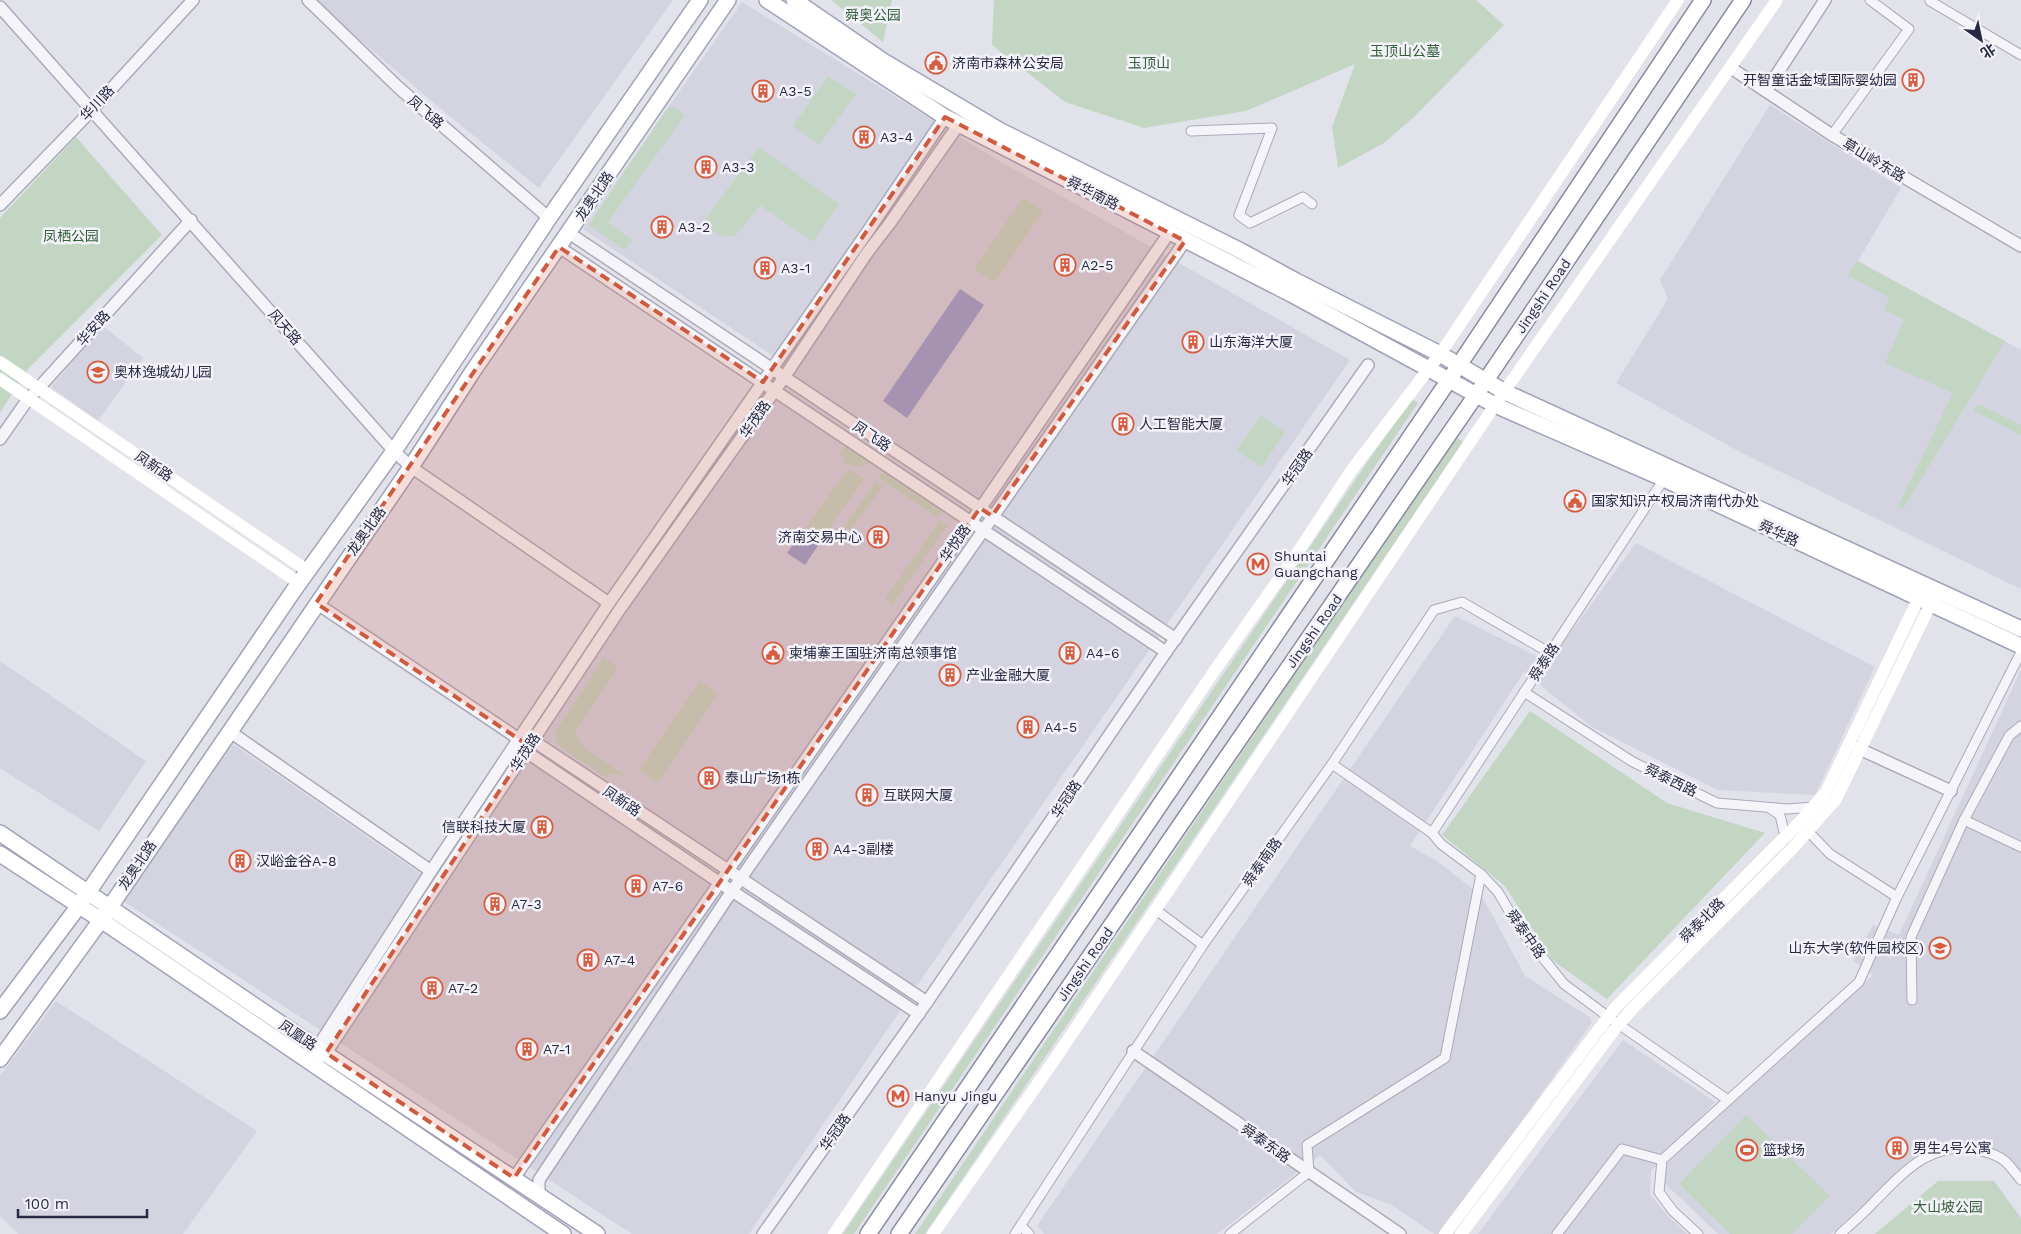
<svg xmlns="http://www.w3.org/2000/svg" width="2021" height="1234" font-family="'Work Sans','Noto Sans SC',sans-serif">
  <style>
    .built { fill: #d4d4e0 }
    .green { fill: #c3d6c4 }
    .water { fill: #9ba2cd }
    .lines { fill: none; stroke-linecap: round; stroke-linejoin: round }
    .minor-casing { stroke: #aaaab9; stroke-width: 11 }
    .tertiary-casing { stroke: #aaaab9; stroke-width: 14 }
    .primary-casing { stroke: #a0a2b8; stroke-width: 18 }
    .trunk-casing { stroke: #888aa3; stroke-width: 18 }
    .minor { stroke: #f5f5f9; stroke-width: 9 }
    .tertiary { stroke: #f5f5f9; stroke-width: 11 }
    .secondary { stroke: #fff; stroke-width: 12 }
    .primary { stroke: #fff; stroke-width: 15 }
    .trunk { stroke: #fff; stroke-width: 15 }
    .marked { fill: #ce5a40; fill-opacity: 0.2; stroke: #ce5a40; stroke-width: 4; stroke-dasharray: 10 6; stroke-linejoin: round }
    .labels { text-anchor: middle; stroke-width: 5; stroke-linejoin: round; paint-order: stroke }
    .park-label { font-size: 14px; fill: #35613c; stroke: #f2f2f8 }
    .poi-label { font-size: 14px; fill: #292944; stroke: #f2f2f8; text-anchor: start }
    .street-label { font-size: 14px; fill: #292944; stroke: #f2f2f8 }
  </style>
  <rect width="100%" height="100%" fill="#e2e2eb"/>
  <g class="built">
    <polygon points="313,0 673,0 539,188 442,110"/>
    <polygon points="742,2 996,159 1350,360 927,971 749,1234 632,1234 123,901 233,744 431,881 773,356 583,229"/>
    <polygon points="1770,105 1901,188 1858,261 2021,350 2021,589 1742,453 1616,383 1668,299 1660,280"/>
    <polygon points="103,326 143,358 98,421 51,387"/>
    <polygon points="1636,543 1875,667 1815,795 1718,790 1592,727 1524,672 1410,846 1437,861 1482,896 1525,976 1591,1018 1591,1024 1441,1234 1434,1234 1392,1205 1356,1192 1320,1155 1217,1234 1044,1234 1037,1226 1455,616 1549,662"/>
    <polygon points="0,661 146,761 99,831 0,768"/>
    <polygon points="2021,670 2021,1173 2008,1158 1993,1149 1964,1142 1941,1146 1916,1157 1831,1234 1718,1234 1655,1174 1873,975 1853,960 1873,925 1899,935"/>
    <polygon points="56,1001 257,1131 183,1234 18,1234 0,1216 0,1076"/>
    <polygon points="1623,1040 1715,1102 1651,1171 1650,1195 1668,1216 1687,1234 1478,1234"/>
  </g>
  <g class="green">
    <polygon points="831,0 892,0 883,42"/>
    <polygon points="994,0 1476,0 1504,25 1416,115 1384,143 1338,168 1332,127 1355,64 1246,111 1144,128 1065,102 992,45"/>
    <polygon points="828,76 856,94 819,145 793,126"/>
    <polygon points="669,106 675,108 685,115 608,222 632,240 625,250 589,225"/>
    <polygon points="76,137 162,235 28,369 0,413 0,218"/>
    <path d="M 759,147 L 839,204 L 813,242 L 760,205 C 738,232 737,250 702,223 Z"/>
    <polygon points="1023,197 1043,211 995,282 974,269"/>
    <polygon points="1857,261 2005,341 1903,509 1898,506 1953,393 1885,363 1904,320 1884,310 1889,297 1848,276"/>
    <polygon points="1411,398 1418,403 854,1234 843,1234"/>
    <polygon points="1980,405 2021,425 2021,435 1974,411 1976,406"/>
    <polygon points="1261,415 1285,432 1262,467 1236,451"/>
    <polygon points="1456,437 1463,442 925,1234 915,1234"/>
    <polygon points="846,445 871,462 867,465 847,465 843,462 846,459 839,454"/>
    <polygon points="848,469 864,479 822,538 806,527"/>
    <polygon points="887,472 943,512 943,515 936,517 882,480 879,474"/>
    <polygon points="876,482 883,486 850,531 844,526"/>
    <polygon points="940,520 948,525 892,605 885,599"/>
    <polygon points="604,658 618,667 575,732 583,747 628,777 612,773 607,778 561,748 556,740 556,731"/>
    <polygon points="700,681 718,693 658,783 639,770"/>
    <polygon points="1530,711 1667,803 1765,833 1607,999 1552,960 1505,886 1442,835"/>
    <polygon points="1746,1115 1830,1196 1792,1234 1730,1234 1679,1184"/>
    <polygon points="1938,1181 1994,1181 2021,1218 2021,1234 1875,1234"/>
  </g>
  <g class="water">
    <polygon points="960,289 984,305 907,418 883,401"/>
    <polygon points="802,532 819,544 805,565 787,553"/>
  </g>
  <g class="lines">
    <g class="minor-casing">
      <g id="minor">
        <polyline points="1930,1 2021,55"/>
        <polyline points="1191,131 1272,128 1239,215 1250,223 1303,197 1312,204"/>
        <polyline points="1832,135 1909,29 1870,0"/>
        <polyline points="1664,479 1432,833 1441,844 1481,874 1498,892 1519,928 1564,984 1614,1021 1728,1100"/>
        <polyline points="1524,692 1633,762 1717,803 1788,809 1813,807"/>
        <polyline points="1332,764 1432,833"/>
        <polyline points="1771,809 1780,815 1785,836 1784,838"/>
        <polyline points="1964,820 2021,847"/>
        <polyline points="1804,827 1830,854 1897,897"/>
        <polyline points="1156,910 1203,945"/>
        <polyline points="1912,1000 1911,937 1964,820 2009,736 2021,726"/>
        <polyline points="1021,1226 1029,1234"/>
        <polyline points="1015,1234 1203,945 1332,764 1434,610 1462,602 1550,653"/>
        <polyline points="1230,1234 1309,1172 1307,1145 1445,1058 1481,874"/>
        <polyline points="1557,1234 1622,1149 1662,1160"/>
        <polyline points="1698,1234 1673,1211 1659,1192 1662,1160 1859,982 1897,897 2021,652"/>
        <path d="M 1840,1234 C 1851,1224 1863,1214 1874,1202 C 1904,1172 1931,1140 1978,1150 C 1988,1152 1998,1155 2006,1162 C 2012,1168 2016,1174 2021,1180"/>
      </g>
    </g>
    <g class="tertiary-casing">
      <g id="tertiary">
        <polyline points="308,0 399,88 549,218"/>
        <polyline points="0,7 394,451 411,467 609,603"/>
        <polyline points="1731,68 1832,135 2021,246"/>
        <polyline points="1766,91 1825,0"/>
        <polyline points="0,205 91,111 193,0"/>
        <polyline points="569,233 1176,639"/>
        <polyline points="559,247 1166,652"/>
        <polyline points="0,439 26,402 191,220"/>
        <polyline points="316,603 519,739 532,740 927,1002"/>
        <polyline points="229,731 431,871"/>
        <polyline points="522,745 525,751 732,891 919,1014"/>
        <polyline points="1853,746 1951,791"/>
        <polyline points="1133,1051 1400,1234"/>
        <polyline points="315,1055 317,1048 431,871 609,603 868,231 945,117"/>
        <polyline points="319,1058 326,1053 620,609 785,376 867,253 890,223 959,124"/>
        <polyline points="514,1178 991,493 1169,233"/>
        <polyline points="539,1195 539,1180 732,891 1185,241"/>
        <polyline points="763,1234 927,1002 1166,652 1368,365"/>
      </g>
    </g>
    <g class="primary-casing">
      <g id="primary">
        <polyline points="767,0 945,117 1291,294 1495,405 1664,479 2021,646"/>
        <polyline points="794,0 883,61 999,130 1241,251 1296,281 1440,354 1505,392 2021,629"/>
        <polyline points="0,833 317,1048 597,1234"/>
        <polyline points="0,854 101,920 563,1234"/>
        <polyline points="0,1011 78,907 294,590 394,451 549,218 700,0"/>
        <polyline points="0,1059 101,920 411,467 473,371 728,0"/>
      </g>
    </g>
    <g class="trunk-casing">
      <g id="trunk">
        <polyline points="868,1234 1449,380 1703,0"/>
        <polyline points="899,1234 1476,395 1743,0"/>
      </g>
    </g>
    <use href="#minor" class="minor"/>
    <use href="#tertiary" class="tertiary"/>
    <g class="secondary">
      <polyline points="0,362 308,571"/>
      <polyline points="0,379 299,583"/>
      <polyline points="834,1234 1217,667 1298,552 1351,471 1440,354 1678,0"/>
      <polyline points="933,1234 1055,1059 1495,405 1777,0"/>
      <polyline points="1445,1234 1615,1008 1800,822 1826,792 1922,591"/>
      <polyline points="1461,1234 1618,1025 1635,1006 1793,848 1836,799 1935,595"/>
    </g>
    <use href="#primary" class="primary"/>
    <use href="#trunk" class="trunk"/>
  </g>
  <path class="marked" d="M 945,117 L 1185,241 L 992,516 L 980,508 L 514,1178 L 326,1053 L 529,746 L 316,603 L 559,247 L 763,382 Z"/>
  <defs>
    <g id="civic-ring" transform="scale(1.125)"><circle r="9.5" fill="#f2f2f8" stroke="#d75d40" stroke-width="1.5"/><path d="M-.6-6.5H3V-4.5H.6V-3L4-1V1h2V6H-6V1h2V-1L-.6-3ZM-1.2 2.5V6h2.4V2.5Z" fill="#d75d40"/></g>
    <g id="building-ring" transform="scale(1.125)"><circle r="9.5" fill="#f2f2f8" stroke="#d75d40" stroke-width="1.5"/><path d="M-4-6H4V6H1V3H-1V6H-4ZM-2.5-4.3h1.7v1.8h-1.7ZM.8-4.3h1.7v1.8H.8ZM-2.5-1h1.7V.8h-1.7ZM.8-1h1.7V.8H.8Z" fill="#d75d40"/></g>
    <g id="school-ring" transform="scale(1.125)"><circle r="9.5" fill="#f2f2f8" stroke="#d75d40" stroke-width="1.5"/><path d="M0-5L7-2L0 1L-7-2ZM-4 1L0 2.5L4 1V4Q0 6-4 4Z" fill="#d75d40"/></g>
    <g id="metro-ring" transform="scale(1.125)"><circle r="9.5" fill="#f2f2f8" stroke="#d75d40" stroke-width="1.5"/><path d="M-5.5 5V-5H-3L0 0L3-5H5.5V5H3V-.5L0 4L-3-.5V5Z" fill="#d75d40"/></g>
    <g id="university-ring" transform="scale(1.125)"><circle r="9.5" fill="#f2f2f8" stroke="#d75d40" stroke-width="1.5"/><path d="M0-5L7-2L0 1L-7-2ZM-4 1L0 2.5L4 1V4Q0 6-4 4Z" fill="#d75d40"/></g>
    <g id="stadium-ring" transform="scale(1.125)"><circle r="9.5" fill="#f2f2f8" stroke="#d75d40" stroke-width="1.5"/><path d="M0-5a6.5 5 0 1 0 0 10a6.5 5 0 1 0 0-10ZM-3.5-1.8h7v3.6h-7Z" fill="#d75d40"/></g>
  </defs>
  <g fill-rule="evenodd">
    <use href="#civic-ring" x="936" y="63"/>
    <use href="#building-ring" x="1913" y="80"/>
    <use href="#building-ring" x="763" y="91"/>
    <use href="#building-ring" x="864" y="137"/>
    <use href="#building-ring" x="706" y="167"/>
    <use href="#building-ring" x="662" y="227"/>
    <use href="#building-ring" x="1065" y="265"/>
    <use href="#building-ring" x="765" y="268"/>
    <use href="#building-ring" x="1193" y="342"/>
    <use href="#school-ring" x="98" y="372"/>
    <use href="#building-ring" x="1123" y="424"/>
    <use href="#civic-ring" x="1575" y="501"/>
    <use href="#building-ring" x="878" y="537"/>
    <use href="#metro-ring" x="1258" y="564"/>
    <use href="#civic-ring" x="773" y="653"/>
    <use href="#building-ring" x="1070" y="653"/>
    <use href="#building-ring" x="950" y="675"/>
    <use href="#building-ring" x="1028" y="727"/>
    <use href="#building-ring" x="709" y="778"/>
    <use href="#building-ring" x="867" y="795"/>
    <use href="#building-ring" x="542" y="827"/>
    <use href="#building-ring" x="817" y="849"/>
    <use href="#building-ring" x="240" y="861"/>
    <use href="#building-ring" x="636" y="886"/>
    <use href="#building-ring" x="495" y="904"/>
    <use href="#university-ring" x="1940" y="948"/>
    <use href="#building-ring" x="588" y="960"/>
    <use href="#building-ring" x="432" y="988"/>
    <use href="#building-ring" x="527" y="1049"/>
    <use href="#metro-ring" x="898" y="1096"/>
    <use href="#building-ring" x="1897" y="1148"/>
    <use href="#stadium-ring" x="1747" y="1150"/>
  </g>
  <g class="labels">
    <g class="park-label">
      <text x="873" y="20">舜奥公园</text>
      <text x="1405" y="56">玉顶山公墓</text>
      <text x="1149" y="68">玉顶山</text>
      <text x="71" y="241">凤栖公园</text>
      <text x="1948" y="1212">大山坡公园</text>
    </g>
    <g class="poi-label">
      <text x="952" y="68">济南市森林公安局</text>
      <text x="1897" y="85" text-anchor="end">开智童话金域国际婴幼园</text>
      <text x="779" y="96">A3-5</text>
      <text x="880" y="142">A3-4</text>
      <text x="722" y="172">A3-3</text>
      <text x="678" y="232">A3-2</text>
      <text x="1081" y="270">A2-5</text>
      <text x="781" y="273">A3-1</text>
      <text x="1209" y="347">山东海洋大厦</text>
      <text x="114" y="377">奥林逸城幼儿园</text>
      <text x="1139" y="429">人工智能大厦</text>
      <text x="1591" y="506">国家知识产权局济南代办处</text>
      <text x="862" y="542" text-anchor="end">济南交易中心</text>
      <text x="1274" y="561">Shuntai<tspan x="1274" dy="16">Guangchang</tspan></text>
      <text x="789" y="658">柬埔寨王国驻济南总领事馆</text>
      <text x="1086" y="658">A4-6</text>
      <text x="966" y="680">产业金融大厦</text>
      <text x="1044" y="732">A4-5</text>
      <text x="725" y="783">泰山广场1栋</text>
      <text x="883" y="800">互联网大厦</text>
      <text x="526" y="832" text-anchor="end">信联科技大厦</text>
      <text x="833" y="854">A4-3副楼</text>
      <text x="256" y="866">汉峪金谷A-8</text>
      <text x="652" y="891">A7-6</text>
      <text x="511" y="909">A7-3</text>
      <text x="1924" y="953" text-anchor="end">山东大学(软件园校区)</text>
      <text x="604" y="965">A7-4</text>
      <text x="448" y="993">A7-2</text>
      <text x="543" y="1054">A7-1</text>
      <text x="914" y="1101">Hanyu Jingu</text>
      <text x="1913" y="1153">男生4号公寓</text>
      <text x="1763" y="1155">篮球场</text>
    </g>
    <g class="street-label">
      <text transform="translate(97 103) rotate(-47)" y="5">华川路</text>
      <text transform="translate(426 112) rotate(41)" y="5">凤飞路</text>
      <text transform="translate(1874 160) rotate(31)" y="5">草山岭东路</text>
      <text transform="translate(1093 193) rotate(27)" y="5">舜华南路</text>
      <text transform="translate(594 196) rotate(-56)" y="5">龙奥北路</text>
      <text transform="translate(1543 296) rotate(-56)" y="5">Jingshi Road</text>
      <text transform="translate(285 327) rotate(49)" y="5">风天路</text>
      <text transform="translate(93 328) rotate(-48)" y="5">华安路</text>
      <text transform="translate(755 419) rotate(-55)" y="5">华茂路</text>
      <text transform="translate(872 436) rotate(34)" y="5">凤飞路</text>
      <text transform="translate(154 466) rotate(34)" y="5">凤新路</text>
      <text transform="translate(1297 467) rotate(-55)" y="5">华冠路</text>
      <text transform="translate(366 531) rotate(-55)" y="5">龙奥北路</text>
      <text transform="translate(1779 533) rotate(25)" y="5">舜华路</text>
      <text transform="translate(955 543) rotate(-55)" y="5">华悦路</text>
      <text transform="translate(1314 631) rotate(-55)" y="5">Jingshi Road</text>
      <text transform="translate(1544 662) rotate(-57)" y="5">舜泰路</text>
      <text transform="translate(525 752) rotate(-57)" y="5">华茂路</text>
      <text transform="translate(1671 780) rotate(26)" y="5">舜泰西路</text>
      <text transform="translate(1066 799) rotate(-56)" y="5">华冠路</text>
      <text transform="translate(622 801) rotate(34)" y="5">凤新路</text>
      <text transform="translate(1262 862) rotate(-55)" y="5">舜泰南路</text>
      <text transform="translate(137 865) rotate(-56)" y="5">龙奥北路</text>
      <text transform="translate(1702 920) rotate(-45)" y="5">舜泰北路</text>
      <text transform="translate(1526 934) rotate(55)" y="5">舜泰中路</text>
      <text transform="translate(1085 964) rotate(-55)" y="5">Jingshi Road</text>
      <text transform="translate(298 1035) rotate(34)" y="5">凤凰路</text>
      <text transform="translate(835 1132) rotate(-55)" y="5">华冠路</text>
      <text transform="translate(1266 1143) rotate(35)" y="5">舜泰东路</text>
    </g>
  </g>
  <g transform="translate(1981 40) rotate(147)" stroke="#f2f2f8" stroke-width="4" paint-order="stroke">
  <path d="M0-4L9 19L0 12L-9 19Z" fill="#292944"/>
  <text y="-8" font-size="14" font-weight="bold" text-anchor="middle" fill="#292944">北</text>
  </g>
  <path d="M18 1209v8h129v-8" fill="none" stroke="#292944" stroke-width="2.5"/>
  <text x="25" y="1209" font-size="15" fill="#292944" stroke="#f2f2f8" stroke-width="4" paint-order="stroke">100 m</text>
</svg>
